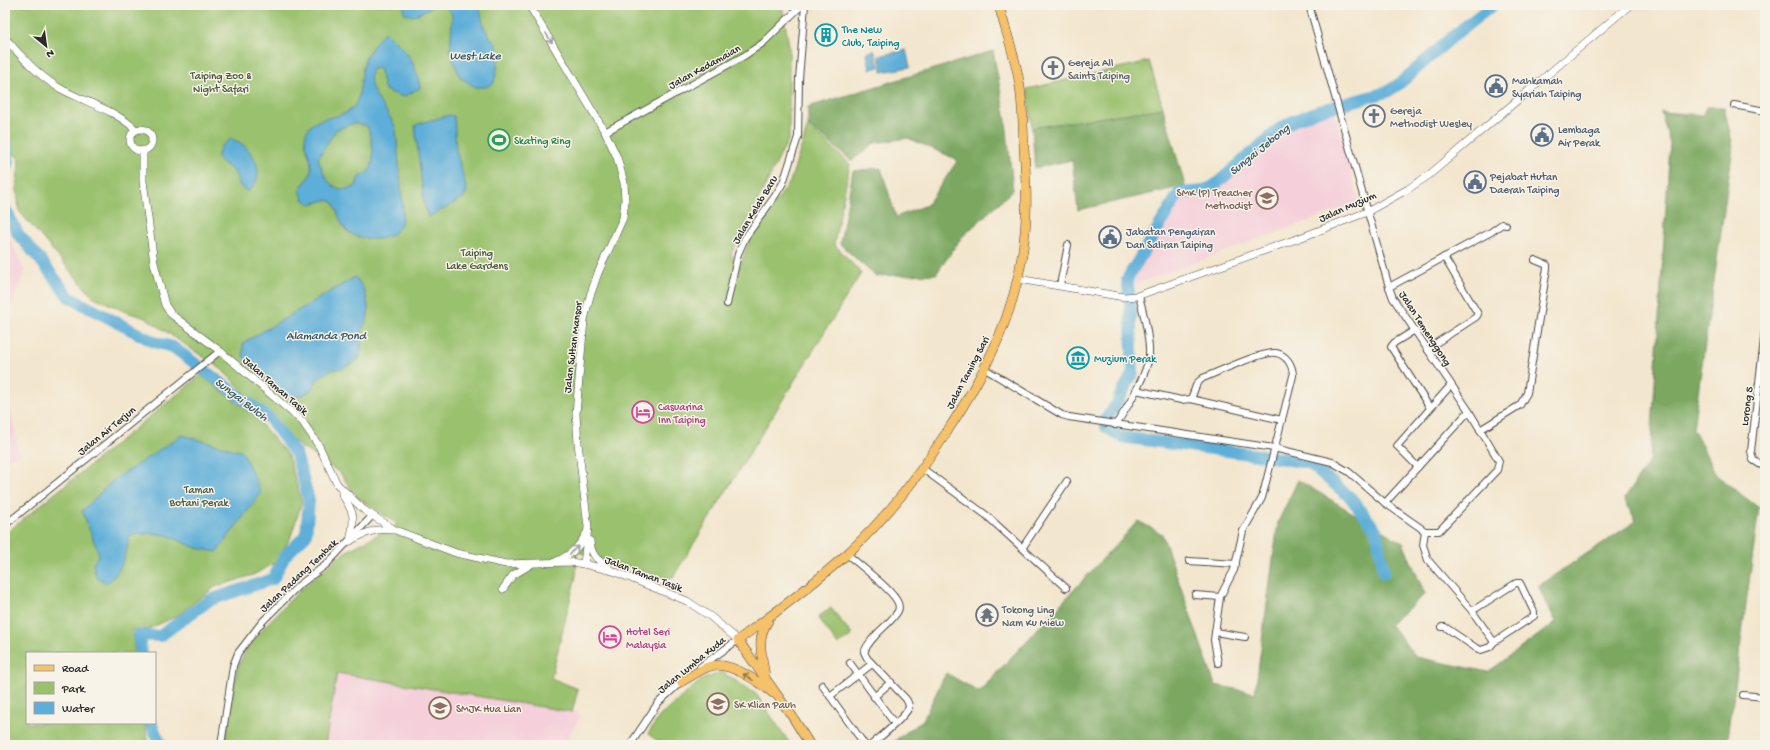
<svg xmlns="http://www.w3.org/2000/svg" width="1770" height="750" font-family="'Gochi Hand',sans-serif">
  <style>
    .built { fill: #f5cfda }
    .green { fill: #9ac16d; stroke: #62764c }
    .forest { fill: #7ba760; stroke: #536946 }
    .water { fill: #5daed8; stroke: #446c82; fill-rule: evenodd }
    .lines { fill: none; stroke-linecap: round; stroke-linejoin: round }
    .river { stroke: #5daed8; stroke-width: 12 }
    .minor-casing { stroke: #494743; stroke-width: 8 }
    .tertiary-casing { stroke: #494743; stroke-width: 8 }
    .primary-casing { stroke: #494743; stroke-width: 10 }
    .minor { stroke: #fff; stroke-width: 6 }
    .tertiary { stroke: #fff; stroke-width: 7 }
    .primary { stroke: #f5c16b; stroke-width: 9 }
    .oneway { stroke: #a0a0a0 }
    .oneway2 { stroke: #90764b }
    .labels { text-anchor: middle; stroke-width: 3; stroke-linejoin: round; paint-order: stroke }
    .culture-label { font-size: 11px; fill: #0d838f; stroke: #f7f3e8; text-anchor: start }
    .worship-label { font-size: 11px; fill: #5b616d; stroke: #f7f3e8; text-anchor: start }
    .street-label { font-size: 11px; fill: #2b2b2b; stroke: #f7f3e8 }
    .park-label { font-size: 11px; fill: #4c583f; stroke: #f7f3e8 }
    .service-label { font-size: 11px; fill: #4e5e75; stroke: #f7f3e8; text-anchor: start }
    .leisure-label { font-size: 11px; fill: #27864d; stroke: #f7f3e8; text-anchor: start }
    .education-label { font-size: 11px; fill: #785e54; stroke: #f7f3e8; text-anchor: start }
    .hotel-label { font-size: 11px; fill: #b23c85; stroke: #f7f3e8; text-anchor: start }
    .water-label { font-size: 12px; font-style: italic; fill: #3c5968; stroke: #f7f3e8 }
  </style>
  <rect width="100%" height="100%" fill="#f7f3e8"/>
  <filter id="ink" filterUnits="userSpaceOnUse"><feTurbulence type="fractalNoise" baseFrequency=".025" numOctaves="2"/><feDisplacementMap in="SourceGraphic" scale="8" xChannelSelector="R" yChannelSelector="G"/><feConvolveMatrix kernelMatrix="1 2 1 2 8 2 1 2 1" color-interpolation-filters="sRGB"/></filter>
  <filter id="wash" filterUnits="userSpaceOnUse"><feTurbulence type="fractalNoise" baseFrequency=".012" numOctaves="4" result="noise"/><feDisplacementMap in="SourceGraphic" scale="16" xChannelSelector="R" yChannelSelector="G"/><feGaussianBlur stdDeviation="0.9" result="paint"/><feColorMatrix in="noise" values="0 0 0 0 0 0 0 0 0 0 0 0 0 0 0 0 0 1.4 0 .05"/><feComposite in="paint" operator="in"/></filter>
  <g filter="url(#wash)">
    <rect width="100%" height="100%" fill="#f3e6ce"/>
    <g class="built">
      <polygon points="1333,107 1359,202 1134,285 1134,272 1179,193 1203,191 1239,166 1279,129 1306,115"/>
      <polygon points="5,227 25,272 5,317"/>
      <polygon points="5,378 19,455 5,460"/>
      <polygon points="337,673 577,712 581,716 563,745 325,745"/>
    </g>
    <g class="green">
      <polygon points="5,5 782,5 789,46 789,138 731,254 739,269 749,241 790,182 808,126 850,164 834,244 861,273 673,577 666,578 577,552 576,576 551,678 578,689 572,712 337,673 325,745 224,745 237,668 247,649 268,623 299,591 345,552 398,524 357,497 340,473 298,445 221,369 146,318 126,312 92,296 19,211 17,189 19,159 5,144"/>
      <polygon points="1149,61 1163,108 1032,128 1027,89"/>
      <polygon points="201,375 254,416 288,455 302,502 290,539 275,563 253,575 215,587 177,616 146,630 132,630 135,653 27,653 27,723 145,723 149,745 5,745 5,534"/>
      <polygon points="831,608 852,635 838,645 818,617"/>
      <polygon points="722,672 756,694 791,745 667,745 662,744 648,734 659,717 701,680"/>
    </g>
    <g class="forest">
      <polygon points="993,51 1006,121 1013,190 962,237 936,274 875,276 840,244 853,171 881,168 896,217 927,205 958,160 908,138 874,143 852,161 808,125 808,107"/>
      <polygon points="1706,107 1724,107 1733,147 1693,428 1716,475 1759,508 1727,745 889,745 923,720 946,673 979,692 1138,521 1162,534 1215,685 1255,693 1278,522 1298,480 1403,543 1425,594 1390,624 1416,657 1488,672 1556,622 1538,586 1636,521 1624,499 1650,461 1670,144 1661,112 1703,115"/>
      <polygon points="1163,108 1185,186 1078,210 1072,160 1035,168 1032,128"/>
    </g>
    <g class="water">
      <polygon points="404,5 479,5 484,28 497,46 498,64 494,83 486,87 475,87 460,77 450,52 452,22 452,14 449,10 444,6 434,6 413,16 404,13"/>
      <path d="M 384,32 C 405,48 416,61 420,88 L 403,97 L 385,90 L 379,68 L 372,69 C 363,90 391,111 396,130 L 403,209 C 402,215 403,222 399,227 C 389,244 359,242 346,230 C 339,222 338,211 333,202 L 327,200 L 310,204 L 303,199 L 300,190 C 303,182 311,178 311,169 C 312,157 302,144 306,133 C 314,112 344,122 355,105 C 362,93 360,71 366,57 C 371,48 378,40 384,32 ZM 354,123 L 367,126 C 372,136 376,163 369,171 C 366,175 361,175 358,178 L 356,186 C 332,197 324,176 318,158 L 336,130 Z"/>
      <polygon points="874,50 879,67 870,69 867,53"/>
      <polygon points="906,50 910,67 882,72 879,56"/>
      <path d="M 449,115 L 454,116 L 456,149 L 467,191 C 466,193 465,195 464,197 C 462,199 430,217 428,217 L 424,203 L 415,126 L 418,124 Z"/>
      <path d="M 231,139 C 250,143 271,175 248,191 C 236,188 240,179 233,171 C 228,165 221,164 217,158 L 221,146 Z"/>
      <path d="M 355,277 C 365,286 371,307 367,320 C 366,324 362,327 362,331 C 360,342 363,346 359,359 L 344,368 L 331,370 L 316,380 C 314,393 302,395 291,398 L 257,372 L 243,356 L 243,343 Z"/>
      <path d="M 182,435 L 243,452 L 261,493 L 217,552 L 196,548 L 167,535 L 150,533 L 130,535 C 125,556 124,569 107,583 L 96,577 L 93,564 L 99,554 L 82,511 L 112,481 Z"/>
    </g>
    <g class="lines">
      <g class="river">
        <polyline points="5,142 8,160 5,172"/>
        <polyline points="5,208 18,234 42,262 69,297 154,342 173,347 270,419 296,454 309,500 306,535 285,556 273,579 210,600 160,636 139,635 141,653"/>
        <polyline points="1129,292 1127,279 1179,193 1203,191 1215,185 1279,129 1295,120 1318,111 1387,92 1399,84 1458,32 1493,5"/>
        <polyline points="1118,400 1133,373 1130,300"/>
        <polyline points="1105,421 1114,407"/>
        <polyline points="1106,427 1122,437 1272,457 1309,463 1351,498 1376,530 1384,573"/>
        <polyline points="151,723 160,743 163,745"/>
      </g>
    </g>
  </g>
  <g filter="url(#ink)">
    <g class="lines">
      <g class="minor-casing">
        <g id="minor">
          <polyline points="1734,105 1765,111"/>
          <polyline points="605,132 744,56 763,43 802,5"/>
          <polyline points="1060,285 1068,245"/>
          <polyline points="1389,287 1491,232 1502,224 1506,225"/>
          <polyline points="727,304 738,254 745,238 775,196 783,183 798,137 799,79 805,5"/>
          <polyline points="1415,330 1394,343 1391,347 1430,408"/>
          <polyline points="1765,331 1751,451 1753,460 1761,465 1765,466"/>
          <polyline points="1427,349 1476,317 1478,314 1444,257"/>
          <polyline points="985,369 1062,415 1069,417 1274,448 1332,462 1349,472 1385,503 1425,531 1439,531 1497,470 1499,461 1469,411 1393,298 1389,287 1309,5"/>
          <polyline points="1136,390 1181,400 1191,399 1282,420"/>
          <path d="M 1191,399 L 1197,383 L 1203,378 C 1218,372 1262,351 1276,353 C 1287,355 1293,366 1293,376 L 1262,498 L 1243,531 L 1234,570 L 1220,597 L 1214,640 L 1218,663"/>
          <path d="M 1115,425 C 1126,411 1147,374 1149,356 C 1150,341 1143,311 1139,296"/>
          <polyline points="1480,430 1520,405 1527,393 1547,268 1547,265 1535,260"/>
          <polyline points="1418,467 1397,446 1451,385"/>
          <polyline points="923,469 986,515 1066,588"/>
          <polyline points="1385,503 1469,411"/>
          <polyline points="5,525 220,351"/>
          <polyline points="1425,531 1423,545 1428,560 1472,611 1494,642 1534,616 1534,612 1520,583 1516,583 1472,611"/>
          <polyline points="1023,547 1067,481"/>
          <path d="M 847,554 C 858,564 893,590 898,603 C 901,610 896,614 892,619 C 882,630 870,638 864,652 L 867,658 L 906,699 C 908,702 909,704 909,707 C 906,717 879,738 871,745"/>
          <polyline points="1189,561 1236,564"/>
          <polyline points="1195,595 1220,597"/>
          <polyline points="1442,627 1445,627 1476,648 1481,650 1490,647 1494,642"/>
          <polyline points="1215,632 1245,637"/>
          <polyline points="850,663 895,724"/>
          <polyline points="700,667 738,640"/>
          <polyline points="822,685 865,745"/>
          <polyline points="1743,695 1765,697"/>
          <polyline points="830,696 872,664"/>
          <polyline points="874,697 891,682"/>
          <polyline points="221,745 233,666 238,653 262,622 298,586 327,564 372,516"/>
          <polyline points="630,745 658,703 683,680"/>
        </g>
      </g>
      <g class="tertiary-casing">
        <g id="tertiary">
          <polyline points="529,5 605,132 617,157 624,183 625,200 623,218 598,273 590,296 584,320 576,414 578,443 588,527 584,564"/>
          <path d="M 5,38 C 23,58 39,77 63,90 C 87,103 116,110 136,130"/>
          <circle cx="141" cy="140" r="11"/>
          <polyline points="143,150 143,181 154,263 165,305 171,314 220,351 302,421 319,446 337,484 364,510 395,530 456,553 506,564 570,562 584,564 613,571 687,601 711,617 738,640"/>
          <polyline points="1018,279 1124,297 1137,296 1305,236 1367,212 1408,189 1429,175 1630,5"/>
          <path d="M 342,494 C 355,514 355,518 350,541"/>
          <path d="M 350,541 C 364,533 376,528 392,530"/>
          <path d="M 590,541 C 591,555 597,560 608,567"/>
          <path d="M 557,561 C 571,555 579,547 586,534"/>
          <polyline points="503,589 513,575 530,565"/>
        </g>
      </g>
      <g class="primary-casing">
        <g id="primary">
          <path d="M 765,676 C 762,656 756,638 768,621"/>
          <path d="M 681,682 C 690,677 699,670 708,667 C 727,659 759,682 773,693"/>
          <path d="M 810,745 L 792,716 L 738,640 C 775,613 813,585 847,554 C 888,516 918,477 948,430 C 986,372 1017,311 1024,241 C 1028,210 1026,179 1024,148 C 1023,126 1023,103 1019,81 C 1015,55 1005,30 999,5"/>
        </g>
      </g>
      <use href="#minor" class="minor"/>
      <use href="#tertiary" class="tertiary"/>
      <use href="#primary" class="primary"/>
    </g>
    <defs><path id="oneway-shaft" d="M-6 0H5M1.5-3L5.5 0L1.5 3" fill="none" stroke-width="1.6" stroke-linecap="round" stroke-linejoin="round"/></defs>
    <g class="oneway">
      <use href="#oneway-shaft" transform="translate(549 38) rotate(57)"/>
      <use href="#oneway-shaft" transform="translate(574 550) rotate(-44)"/>
    </g>
    <use class="oneway2" href="#oneway-shaft" transform="translate(748 677) rotate(-146)"/>
  </g>
  <defs>
    <g id="building-ring" transform="scale(1.15)"><circle r="9.5" fill="#f7f3e8" stroke="#0f9aa8" stroke-width="1.5"/><path d="M-4-6H4V6H1V3H-1V6H-4ZM-2.5-4.3h1.7v1.8h-1.7ZM.8-4.3h1.7v1.8H.8ZM-2.5-1h1.7V.8h-1.7ZM.8-1h1.7V.8H.8Z" fill="#0f9aa8"/></g>
    <g id="church-ring" transform="scale(1.15)"><circle r="9.5" fill="#f7f3e8" stroke="#6b7280" stroke-width="1.5"/><path d="M-1.2-6h2.4v3.5h3.3v2.4h-3.3V6h-2.4V-.1h-3.3v-2.4h3.3Z" fill="#6b7280"/></g>
    <g id="civic-ring" transform="scale(1.15)"><circle r="9.5" fill="#f7f3e8" stroke="#5c6f8a" stroke-width="1.5"/><path d="M-.6-6.5H3V-4.5H.6V-3L4-1V1h2V6H-6V1h2V-1L-.6-3ZM-1.2 2.5V6h2.4V2.5Z" fill="#5c6f8a"/></g>
    <g id="stadium-ring" transform="scale(1.15)"><circle r="9.5" fill="#f7f3e8" stroke="#2e9e5b" stroke-width="1.5"/><path d="M0-5a6.5 5 0 1 0 0 10a6.5 5 0 1 0 0-10ZM-3.5-1.8h7v3.6h-7Z" fill="#2e9e5b"/></g>
    <g id="school-ring" transform="scale(1.15)"><circle r="9.5" fill="#f7f3e8" stroke="#8d6e63" stroke-width="1.5"/><path d="M0-5L7-2L0 1L-7-2ZM-4 1L0 2.5L4 1V4Q0 6-4 4Z" fill="#8d6e63"/></g>
    <g id="museum-ring" transform="scale(1.15)"><circle r="9.5" fill="#f7f3e8" stroke="#0f9aa8" stroke-width="1.5"/><path d="M0-6L6-3V-2H-6V-3ZM-5-1h2V3h-2ZM-1-1h2V3h-2ZM3-1h2V3H3ZM-6 4H6V6H-6Z" fill="#0f9aa8"/></g>
    <g id="hotel-ring" transform="scale(1.15)"><circle r="9.5" fill="#f7f3e8" stroke="#d1479c" stroke-width="1.5"/><path d="M-6-4.5h1.5V1H6V5H4.5V3h-9V5H-6ZM-4 0a1.8 1.8 0 1 1 3.6 0ZM.5 0V-2.5h3Q6-2.5 6 0Z" fill="#d1479c"/></g>
    <g id="temple-ring" transform="scale(1.15)"><circle r="9.5" fill="#f7f3e8" stroke="#6b7280" stroke-width="1.5"/><path d="M0-6L5-2H3V0L6.5 2.5H4V6H1.5V3h-3V6H-4V2.5H-6.5L-3 0V-2H-5Z" fill="#6b7280"/></g>
  </defs>
  <g fill-rule="evenodd">
    <use href="#building-ring" x="826" y="35"/>
    <use href="#church-ring" x="1053" y="68"/>
    <use href="#civic-ring" x="1496" y="86"/>
    <use href="#church-ring" x="1374" y="116"/>
    <use href="#civic-ring" x="1542" y="135"/>
    <use href="#stadium-ring" x="499" y="140"/>
    <use href="#civic-ring" x="1475" y="182"/>
    <use href="#school-ring" x="1267" y="198"/>
    <use href="#civic-ring" x="1110" y="237"/>
    <use href="#museum-ring" x="1078" y="358"/>
    <use href="#hotel-ring" x="643" y="412"/>
    <use href="#temple-ring" x="987" y="615"/>
    <use href="#hotel-ring" x="610" y="637"/>
    <use href="#school-ring" x="718" y="704"/>
    <use href="#school-ring" x="440" y="708"/>
  </g>
  <g class="labels">
    <g class="culture-label">
      <text x="842" y="33">The New<tspan x="842" dy="13">Club, Taiping</tspan></text>
      <text x="1094" y="362">Muzium Perak</text>
    </g>
    <g class="worship-label">
      <text x="1068" y="66">Gereja All<tspan x="1068" dy="13">Saints Taiping</tspan></text>
      <text x="1390" y="114">Gereja<tspan x="1390" dy="13">Methodist Wesley</tspan></text>
      <text x="1002" y="613">Tokong Ling<tspan x="1002" dy="13">Nam Ku Miew</tspan></text>
    </g>
    <g class="street-label">
      <text transform="translate(704 66) rotate(-29)" y="4">Jalan Kedamaian</text>
      <text transform="translate(1347 206) rotate(-24)" y="4">Jalan Muzium</text>
      <text transform="translate(754 209) rotate(-59)" y="4">Jalan Kelab Baru</text>
      <text transform="translate(1426 328) rotate(57)" y="4">Jalan Temenggong</text>
      <text transform="translate(572 347) rotate(-83)" y="4">Jalan Sultan Mansor</text>
      <text transform="translate(967 372) rotate(-62)" y="4">Jalan Taming Sari</text>
      <text transform="translate(276 385) rotate(41)" y="4">Jalan Taman Tasik</text>
      <text transform="translate(1746 406) rotate(-83)" y="4">Lorong 5</text>
      <text transform="translate(106 430) rotate(-39)" y="4">Jalan Air Terjun</text>
      <text transform="translate(644 573) rotate(21)" y="4">Jalan Taman Tasik</text>
      <text transform="translate(298 575) rotate(-43)" y="4">Jalan Padang Tembak</text>
      <text transform="translate(691 664) rotate(-39)" y="4">Jalan Lumba Kuda</text>
    </g>
    <g class="park-label">
      <text x="221" y="79">Taiping Zoo &amp;<tspan x="221" dy="13">Night Safari</tspan></text>
      <text x="477" y="256">Taiping<tspan x="477" dy="13">Lake Gardens</tspan></text>
      <text x="199" y="493">Taman<tspan x="199" dy="13">Botani Perak</tspan></text>
    </g>
    <g class="service-label">
      <text x="1512" y="84">Mahkamah<tspan x="1512" dy="13">Syariah Taiping</tspan></text>
      <text x="1558" y="133">Lembaga<tspan x="1558" dy="13">Air Perak</tspan></text>
      <text x="1490" y="180">Pejabat Hutan<tspan x="1490" dy="13">Daerah Taiping</tspan></text>
      <text x="1126" y="235">Jabatan Pengairan<tspan x="1126" dy="13">Dan Saliran Taiping</tspan></text>
    </g>
    <g class="leisure-label">
      <text x="514" y="144">Skating Ring</text>
    </g>
    <g class="education-label">
      <text x="1252" y="196" text-anchor="end">SMK (P) Treacher<tspan x="1252" dy="13">Methodist</tspan></text>
      <text x="734" y="708">SK Klian Pauh</text>
      <text x="456" y="712">SMJK Hua Lian</text>
    </g>
    <g class="hotel-label">
      <text x="658" y="410">Casuarina<tspan x="658" dy="13">Inn Taiping</tspan></text>
      <text x="626" y="635">Hotel Seri<tspan x="626" dy="13">Malaysia</tspan></text>
    </g>
    <g class="water-label">
      <text x="475" y="59">West Lake</text>
      <text transform="translate(1259 149) rotate(-39)" y="4">Sungai Jebong</text>
      <text x="326" y="339">Alamanda Pond</text>
      <text transform="translate(242 399) rotate(37)" y="4">Sungai Buloh</text>
    </g>
  </g>
  <rect width="1770" height="750" fill="none" stroke="#f7f3e8" stroke-width="20"/>
  <rect x="26" y="652" width="130" height="72" fill="#f7f3e8" stroke="#a5a39c"/>
  <rect x="34" y="665" width="20" height="6" fill="#f5c16b" stroke="#a5a39c"/>
  <text x="62" y="672" font-size="12" fill="#2b2b2b">Road</text>
  <rect x="34" y="682" width="20" height="12" fill="#9ac16d" stroke="#a5a39c"/>
  <text x="62" y="692" font-size="12" fill="#2b2b2b">Park</text>
  <rect x="34" y="702" width="20" height="12" fill="#5daed8" stroke="#a5a39c"/>
  <text x="62" y="712" font-size="12" fill="#2b2b2b">Water</text>
  <g transform="translate(46 46) rotate(151)" stroke="#f7f3e8" stroke-width="3" paint-order="stroke">
  <path d="M0-3L7 15L0 10L-7 15Z" fill="#2b2b2b"/>
  <text y="-6" font-size="11" font-weight="bold" text-anchor="middle" fill="#2b2b2b">N</text>
  </g>
</svg>
